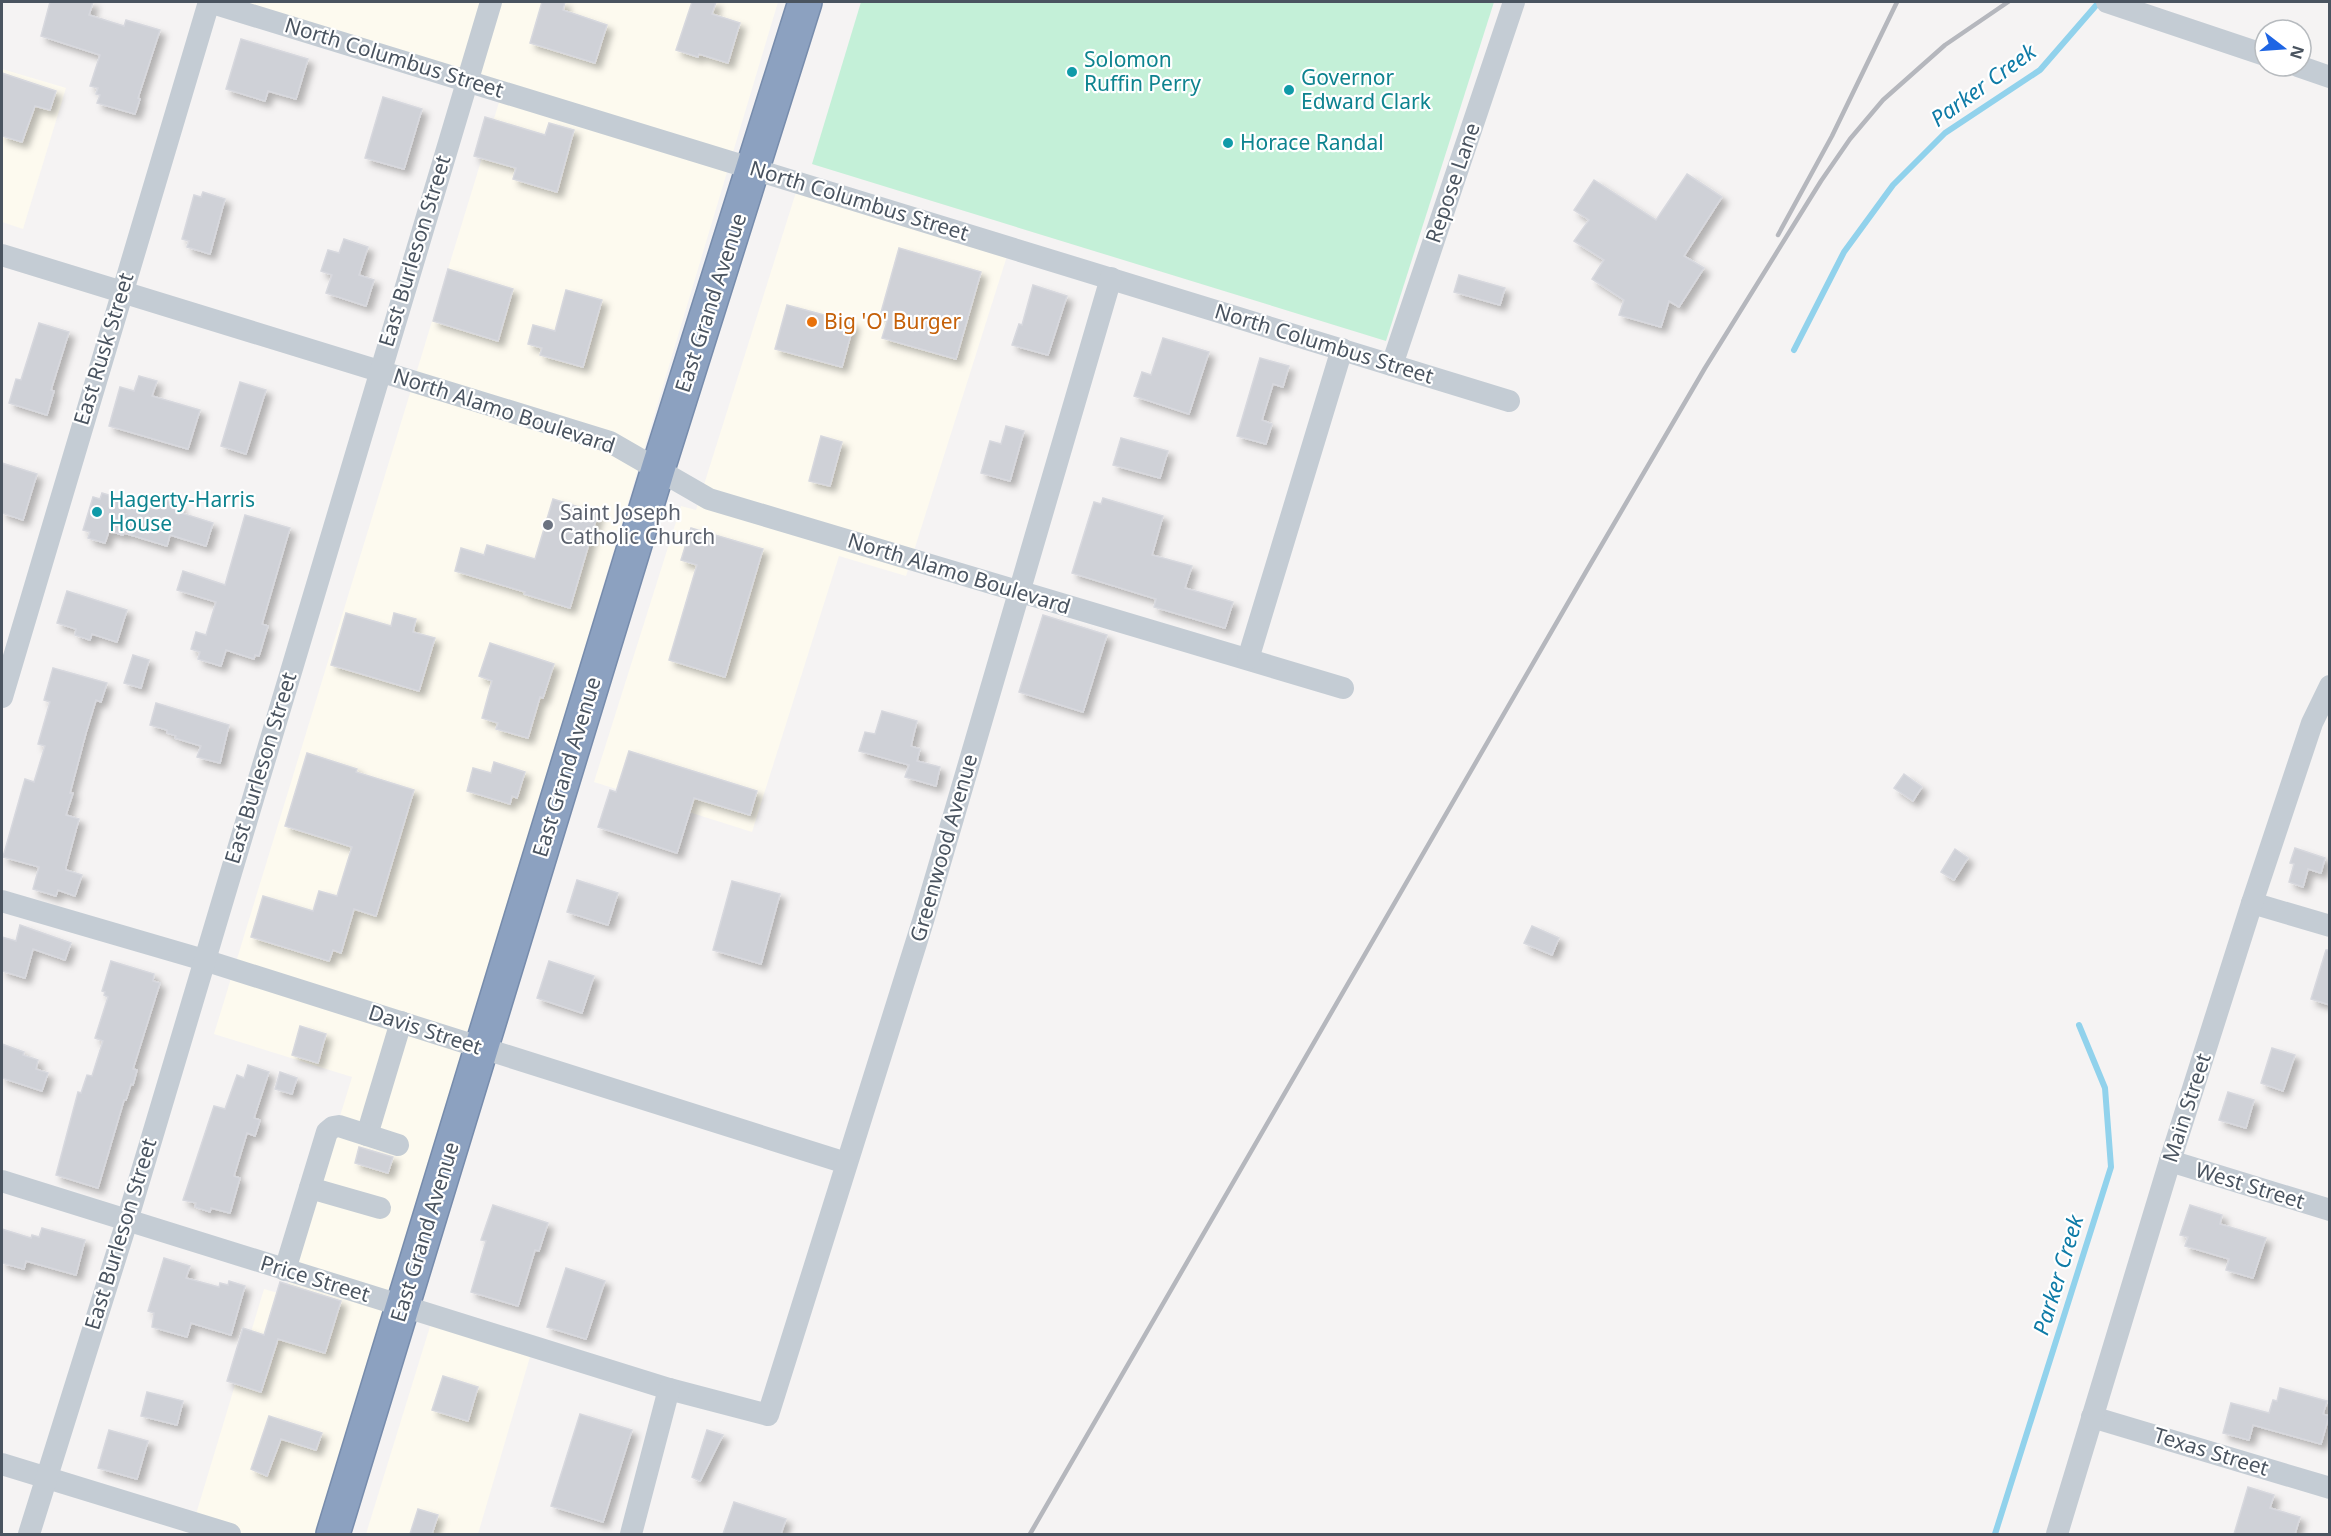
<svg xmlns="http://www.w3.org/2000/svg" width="2331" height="1536" font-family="'Noto Sans',sans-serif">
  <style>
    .commercial { fill: #fdfaef }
    .green { fill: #c4f0d8 }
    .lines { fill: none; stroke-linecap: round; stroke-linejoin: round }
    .stream { stroke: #91d2ec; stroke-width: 6 }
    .building { fill: #cfd1d7; stroke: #d7d8de; stroke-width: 1.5; filter: url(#shadow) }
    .highway-casing { stroke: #778cac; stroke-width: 36 }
    .minor { stroke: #c4ccd4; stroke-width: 22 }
    .highway { stroke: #8ca1c0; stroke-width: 33 }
    .rail { stroke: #b5b7bd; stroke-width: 4.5 }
    .culture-dot { fill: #0f9aa8; stroke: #fff; stroke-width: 2 }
    .food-dot { fill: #e8710a; stroke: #fff; stroke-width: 2 }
    .worship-dot { fill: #6b7280; stroke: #fff; stroke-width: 2 }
    .labels { text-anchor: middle; stroke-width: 4.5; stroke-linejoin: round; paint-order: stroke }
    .street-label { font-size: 21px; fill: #4a5460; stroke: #fff }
    .culture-label { font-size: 21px; fill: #0d838f; stroke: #fff; text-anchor: start }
    .food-label { font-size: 21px; fill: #c56008; stroke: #fff; text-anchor: start }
    .worship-label { font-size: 21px; fill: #5b616d; stroke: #fff; text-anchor: start }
    .water-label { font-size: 22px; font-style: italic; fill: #0e7ba7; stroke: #fff }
  </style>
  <defs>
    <filter id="shadow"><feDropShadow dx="5.5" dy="5.5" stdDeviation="3" flood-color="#0004"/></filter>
  </defs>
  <rect width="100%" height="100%" fill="#f5f3f3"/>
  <g class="commercial">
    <polygon points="231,2 778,2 319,1534 190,1534 264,1289 285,1295 352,1077 214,1034 504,86"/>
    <polygon points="2,69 66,88 23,229 2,222"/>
    <polygon points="797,189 1007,256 906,576 839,556 752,832 594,782 681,506 696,510"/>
    <polygon points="432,1320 532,1350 478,1534 366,1534"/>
  </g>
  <polygon class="green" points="861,2 1494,2 1386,341 812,164"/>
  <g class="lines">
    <g class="stream">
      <polyline points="1794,350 1844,252 1893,185 1945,133 2040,70 2099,2"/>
      <polyline points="1995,1534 2111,1167 2105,1088 2079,1025"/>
    </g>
  </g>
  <g class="building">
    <polygon points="50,2 93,2 89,15 124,26 126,20 160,30 138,98 140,99 135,114 97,103 100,95 96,94 98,88 90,86 100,55 41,36"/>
    <polygon points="542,2 565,2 563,10 607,25 595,63 530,43"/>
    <polygon points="692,2 716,2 712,14 740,23 728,63 699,54 698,57 676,50"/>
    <polygon points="241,39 308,59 296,99 268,91 265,101 226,89"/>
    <polygon points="2,73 56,91 50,110 35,106 22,142 2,136"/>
    <polygon points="383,97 422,109 404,169 365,158"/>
    <polygon points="485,117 545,135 549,123 574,130 557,192 513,179 516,168 474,156"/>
    <polygon points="1687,174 1722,197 1684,256 1704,268 1679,307 1669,301 1661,327 1619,315 1624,300 1592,279 1604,260 1574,241 1589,220 1574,210 1594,180 1656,220"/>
    <polygon points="203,192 225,199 210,254 187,247 189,241 182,239 194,195 201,197"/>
    <polygon points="344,239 368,247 359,275 374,280 366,306 326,293 332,275 321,271 328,250 339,253"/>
    <polygon points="899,248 981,272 956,359 882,338 888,318 880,316"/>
    <polygon points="448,269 513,289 498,341 433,321"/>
    <polygon points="1459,275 1505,288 1500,305 1454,292"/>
    <polygon points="1033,285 1067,296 1048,355 1012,345 1019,324 1022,325"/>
    <polygon points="566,290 602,300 583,367 540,355 542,348 528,344 533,325 555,331"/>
    <polygon points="787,305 854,323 842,367 775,349"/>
    <polygon points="39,323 69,332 51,390 54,391 47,415 9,403 16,379 21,380"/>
    <polygon points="1163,338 1209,352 1189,414 1134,396 1142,372 1151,375"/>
    <polygon points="1260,358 1289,366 1283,387 1273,384 1262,420 1272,424 1266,444 1237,436"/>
    <polygon points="139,376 157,381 152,396 200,410 188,449 109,426 120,387 134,391"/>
    <polygon points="240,382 266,390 246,454 221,446"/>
    <polygon points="1006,426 1024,431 1010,481 981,473 990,441 1001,444"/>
    <polygon points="821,436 842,442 830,486 809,481"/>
    <polygon points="1121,438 1168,451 1160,478 1113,465"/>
    <polygon points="2,463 37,474 23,520 2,513"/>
    <polygon points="102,493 153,508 156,497 180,505 178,512 213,523 206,546 170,535 167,546 124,533 123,535 109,531 105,543 88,538 90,532 83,530 93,497 100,499"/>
    <polygon points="1103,498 1163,516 1152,555 1192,566 1185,588 1233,602 1225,628 1154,607 1156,599 1072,573 1094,502 1101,504"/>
    <polygon points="553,499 598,513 570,608 524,594 525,592 455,571 461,548 484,555 487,545 535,559"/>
    <polygon points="245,515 290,528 262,624 268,626 259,656 255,655 254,659 226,650 221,666 198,659 200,652 191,649 196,632 206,635 216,602 177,590 183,571 225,585"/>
    <polygon points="691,528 763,549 725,677 669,660 697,565 681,560"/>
    <polygon points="67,591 127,610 117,642 92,634 90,640 75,635 76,629 57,623"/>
    <polygon points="346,613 391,626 394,613 416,619 413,632 435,638 419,691 331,665"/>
    <polygon points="1043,615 1107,635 1083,712 1019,692"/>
    <polygon points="490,643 554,664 543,698 540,697 528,738 496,729 498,723 482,718 492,681 479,676"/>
    <polygon points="133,655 149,660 141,688 124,683"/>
    <polygon points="53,668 107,683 101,702 96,700 86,733 70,793 73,793 66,815 79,819 66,867 66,870 82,875 75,896 58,890 56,896 33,889 39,867 3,857 25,779 34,782 45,746 38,744 50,702 44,700"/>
    <polygon points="156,703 229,725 220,763 197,757 201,746 175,738 176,736 167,733 167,730 150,725"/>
    <polygon points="882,711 917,721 911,746 920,749 917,761 940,767 936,786 905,777 909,765 859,751 865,732 875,734"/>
    <polygon points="629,751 757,791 750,815 694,798 677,853 598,827 610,790 616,792"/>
    <polygon points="307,753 357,769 356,772 414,790 376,916 354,909 341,953 333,950 329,961 251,937 263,896 313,911 319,891 337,896 352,847 285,826"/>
    <polygon points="494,762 525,772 517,798 512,796 510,804 467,791 473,768 491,773"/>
    <polygon points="1904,774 1922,787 1913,801 1894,788"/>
    <polygon points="2295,848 2325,858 2321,873 2308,869 2303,887 2289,882 2294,864 2290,863"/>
    <polygon points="1955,849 1968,858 1954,880 1941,872"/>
    <polygon points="577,880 618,893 608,925 567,912"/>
    <polygon points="732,881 780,894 761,964 713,950"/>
    <polygon points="20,925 71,943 65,960 33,949 25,978 2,971 2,937 16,941"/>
    <polygon points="1532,926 1559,938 1552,955 1524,943"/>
    <polygon points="2326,950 2330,950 2330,1005 2311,999"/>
    <polygon points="111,961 154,974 153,981 160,983 133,1069 137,1070 133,1085 131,1084 126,1100 124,1100 98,1188 56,1175 78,1092 81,1093 87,1075 92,1076 103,1041 95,1038 108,997 104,995 105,992 102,991"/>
    <polygon points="549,961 594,976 582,1013 537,998"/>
    <polygon points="300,1026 326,1034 318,1063 292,1055"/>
    <polygon points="2,1044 24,1052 23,1055 38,1060 36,1069 48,1073 42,1091 2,1078"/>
    <polygon points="2272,1048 2295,1055 2283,1091 2261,1083"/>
    <polygon points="248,1065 269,1072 254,1118 260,1120 255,1136 247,1133 234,1176 240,1178 230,1213 211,1208 210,1212 195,1207 196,1203 183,1200 214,1106 225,1109 237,1075 244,1078"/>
    <polygon points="280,1072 297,1078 292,1094 275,1089"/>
    <polygon points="2228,1092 2254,1100 2246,1128 2219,1120"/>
    <polygon points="359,1147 393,1157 388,1173 355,1163"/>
    <polygon points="493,1205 548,1223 539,1251 535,1250 518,1306 471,1292 486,1241 481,1240"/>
    <polygon points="2190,1205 2222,1215 2220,1224 2266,1238 2253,1278 2226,1270 2229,1259 2185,1246 2188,1237 2180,1235"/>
    <polygon points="42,1228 85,1240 76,1275 26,1261 24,1269 2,1263 2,1229 31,1238 32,1235 39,1237"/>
    <polygon points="164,1258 190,1266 186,1278 219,1287 220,1283 228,1285 229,1281 245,1286 231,1335 191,1323 187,1337 152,1327 154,1313 148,1311"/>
    <polygon points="566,1268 605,1281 586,1339 547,1327"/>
    <polygon points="280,1282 341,1301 325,1353 278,1339 261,1392 227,1381 243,1328 264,1335"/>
    <polygon points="443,1376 478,1387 468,1421 432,1410"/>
    <polygon points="2280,1388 2327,1401 2323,1414 2329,1416 2321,1444 2253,1425 2249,1440 2223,1433 2231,1403 2269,1413 2273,1400 2277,1401"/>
    <polygon points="147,1392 183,1401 177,1425 141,1416"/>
    <polygon points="580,1414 632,1430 603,1522 551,1506"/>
    <polygon points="269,1416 322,1433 316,1450 281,1439 267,1476 251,1469"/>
    <polygon points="109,1430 148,1441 137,1479 98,1468"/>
    <polygon points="707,1430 723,1435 700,1481 692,1477"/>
    <polygon points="2248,1487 2274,1495 2270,1508 2300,1517 2295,1534 2234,1534"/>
    <polygon points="734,1502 786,1519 781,1534 723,1534"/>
    <polygon points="418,1509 438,1515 432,1534 410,1534"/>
  </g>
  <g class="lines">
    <g class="highway-casing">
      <polyline id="highway" points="333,1534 658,469 805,2"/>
    </g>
    <g class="minor">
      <polyline points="209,2 1509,401"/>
      <polyline points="2107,2 2265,55"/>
      <polyline points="2298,66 2330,77"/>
      <polyline points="2,255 610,442 709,499 1343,688"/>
      <polyline points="1392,365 1514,2"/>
      <polyline points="1248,659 1342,349"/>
      <polyline points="2,697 209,2"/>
      <polyline points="2,901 204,960 846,1163"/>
      <polyline points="2252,903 2330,926"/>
      <polyline points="367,1135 401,1022"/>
      <polyline points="2170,1161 2330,1210"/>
      <polyline points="2,1181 669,1389 768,1415 923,921 1111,278"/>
      <polyline points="310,1188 380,1208"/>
      <polyline points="285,1270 327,1132 333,1127 339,1126 398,1145"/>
      <polyline points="2092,1417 2330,1488"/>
      <polyline points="2,1464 230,1534"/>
      <polyline points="29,1534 127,1221 491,2"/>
      <polyline points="631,1534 669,1389"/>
      <polyline points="2057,1534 2170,1161 2252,903 2312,723 2330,686"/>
    </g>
    <use href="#highway" class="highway"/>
    <g class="rail">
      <polyline points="1778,235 1832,136 1897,2"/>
      <polyline points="1030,1534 1587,570 1705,368 1821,181 1850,139 1883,100 1945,45 2008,2"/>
    </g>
  </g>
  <g class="culture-dot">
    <circle cx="1072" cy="72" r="6"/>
    <circle cx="1289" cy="90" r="6"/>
    <circle cx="1228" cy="143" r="6"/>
    <circle cx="97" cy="512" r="6"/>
  </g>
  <circle class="food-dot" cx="812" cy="322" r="6"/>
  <circle class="worship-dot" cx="548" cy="525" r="6"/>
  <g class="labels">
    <g class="street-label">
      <text transform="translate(394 58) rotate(17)" y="7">North Columbus Street</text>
      <text transform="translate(1453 183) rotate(-71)" y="7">Repose Lane</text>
      <text transform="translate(859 201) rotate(17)" y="7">North Columbus Street</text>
      <text transform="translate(415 251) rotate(-73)" y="7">East Burleson Street</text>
      <text transform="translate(711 303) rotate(-72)" y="7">East Grand Avenue</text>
      <text transform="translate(1324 344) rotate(17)" y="7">North Columbus Street</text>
      <text transform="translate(104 349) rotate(-73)" y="7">East Rusk Street</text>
      <text transform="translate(504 411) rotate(18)" y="7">North Alamo Boulevard</text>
      <text transform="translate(959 574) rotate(17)" y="7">North Alamo Boulevard</text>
      <text transform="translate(567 767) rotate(-73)" y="7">East Grand Avenue</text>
      <text transform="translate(261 768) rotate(-73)" y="7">East Burleson Street</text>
      <text transform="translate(944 848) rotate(-74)" y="7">Greenwood Avenue</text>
      <text transform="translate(425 1030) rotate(18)" y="7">Davis Street</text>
      <text transform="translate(2187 1108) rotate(-72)" y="7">Main Street</text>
      <text transform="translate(2250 1186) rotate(17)" y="7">West Street</text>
      <text transform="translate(425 1232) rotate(-73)" y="7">East Grand Avenue</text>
      <text transform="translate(121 1234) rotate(-73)" y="7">East Burleson Street</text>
      <text transform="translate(315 1279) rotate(17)" y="7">Price Street</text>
      <text transform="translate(2211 1452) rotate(17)" y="7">Texas Street</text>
    </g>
    <g class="culture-label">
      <text x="1084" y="67">Solomon<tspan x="1084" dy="24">Ruffin Perry</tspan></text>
      <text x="1301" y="85">Governor<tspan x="1301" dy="24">Edward Clark</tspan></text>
      <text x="1240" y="150">Horace Randal</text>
      <text x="109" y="507">Hagerty-Harris<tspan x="109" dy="24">House</tspan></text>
    </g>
    <g class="food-label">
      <text x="824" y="329">Big 'O' Burger</text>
    </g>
    <g class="worship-label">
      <text x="560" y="520">Saint Joseph<tspan x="560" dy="24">Catholic Church</tspan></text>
    </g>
    <g class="water-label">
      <text transform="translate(1983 85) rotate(-36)" y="8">Parker Creek</text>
      <text transform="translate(2058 1275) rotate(-73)" y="8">Parker Creek</text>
    </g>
  </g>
  <rect width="2331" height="1536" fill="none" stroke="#4a5460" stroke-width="6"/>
  <g transform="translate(2283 48) rotate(107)"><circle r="28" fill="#ffffff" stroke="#b7bbbf" stroke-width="1.5"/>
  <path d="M0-4.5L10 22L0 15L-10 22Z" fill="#1e65e4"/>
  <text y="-9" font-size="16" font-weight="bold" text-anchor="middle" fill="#4a5460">N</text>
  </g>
</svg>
